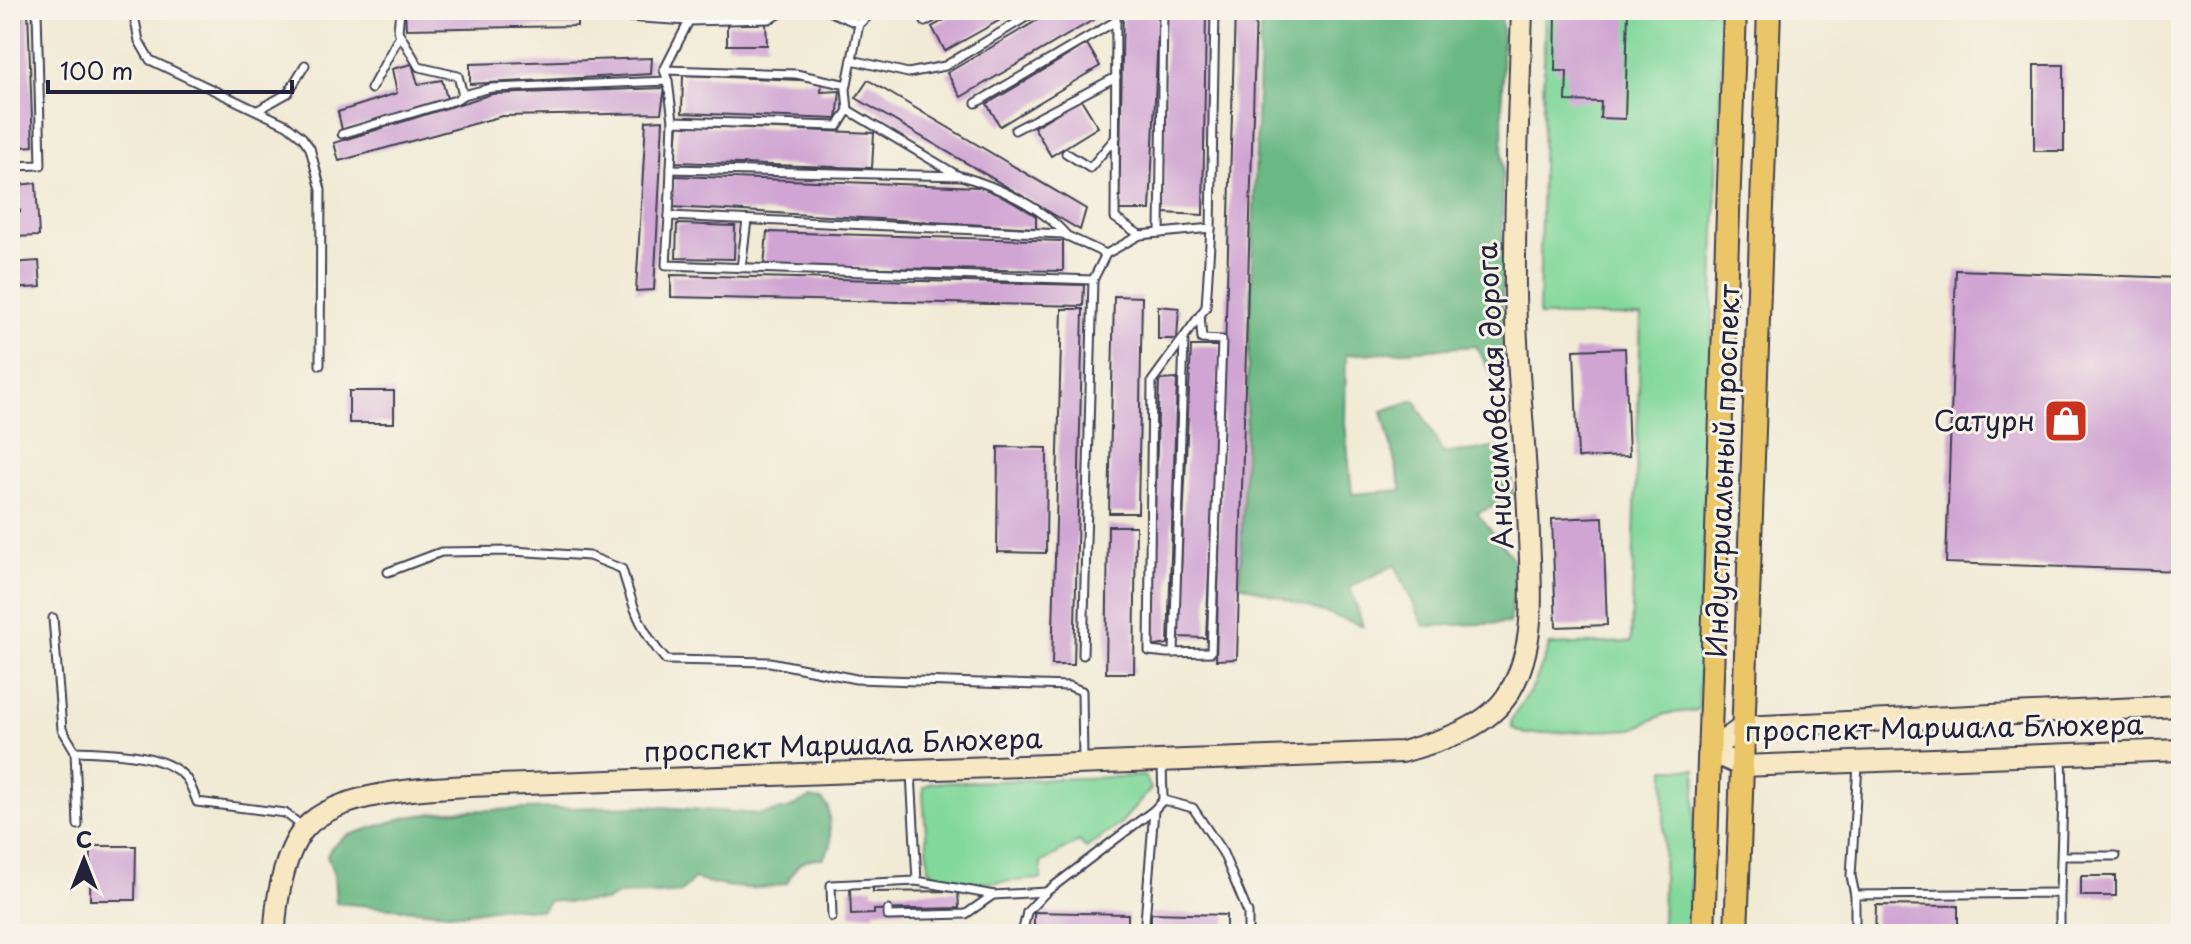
<svg xmlns="http://www.w3.org/2000/svg" width="2191" height="944" font-family="'Playpen Sans',sans-serif">
  <style>
    .green { fill: #83d89c; stroke: #527d6c; stroke-width: 2 }
    .forest { fill: #6ab884; stroke: #466d60; stroke-width: 2 }
    .building { fill: #d0a5d3 }
    .lines { fill: none; stroke-linecap: round; stroke-linejoin: round }
    .lane-casing { stroke: #414052; stroke-width: 11 }
    .secondary-casing { stroke: #414052; stroke-width: 24 }
    .primary-casing { stroke: #414052; stroke-width: 26 }
    .lane { stroke: #fff; stroke-width: 7 }
    .secondary { stroke: #f7e8c3; stroke-width: 20 }
    .primary { stroke: #ebc669; stroke-width: 22 }
    .labels { text-anchor: middle; stroke-width: 6; stroke-linejoin: round; paint-order: stroke }
    .street-label { font-size: 28px; fill: #22223b; stroke: #f7f3e8 }
    .poi-label { font-size: 28px; fill: #22223b; stroke: #f7f3e8; text-anchor: end }
  </style>
  <rect width="100%" height="100%" fill="#f7f3e8"/>
  <filter id="ink" filterUnits="userSpaceOnUse"><feTurbulence type="fractalNoise" baseFrequency=".0125" numOctaves="2"/><feDisplacementMap in="SourceGraphic" scale="16" xChannelSelector="R" yChannelSelector="G"/><feConvolveMatrix kernelMatrix="1 2 1 2 8 2 1 2 1" color-interpolation-filters="sRGB"/></filter>
  <filter id="wash" filterUnits="userSpaceOnUse"><feTurbulence type="fractalNoise" baseFrequency=".006" numOctaves="4" result="noise"/><feDisplacementMap in="SourceGraphic" scale="32" xChannelSelector="R" yChannelSelector="G"/><feGaussianBlur stdDeviation="1.8" result="paint"/><feColorMatrix in="noise" values="0 0 0 0 0 0 0 0 0 0 0 0 0 0 0 0 0 1.4 0 .05"/><feComposite in="paint" operator="in"/></filter>
  <g filter="url(#wash)">
    <rect width="100%" height="100%" fill="#f1ead5"/>
    <g class="green">
      <polygon points="1545,10 1723,10 1698,710 1665,714 1633,729 1525,734 1512,728 1511,720 1534,685 1550,645 1631,642 1641,316 1539,316"/>
      <polygon points="1665,769 1696,769 1689,934 1662,934"/>
      <path d="M 1145,776 L 1151,789 L 1121,823 L 1086,848 L 1079,841 L 1041,863 L 1041,879 C 1012,880 949,891 929,869 L 923,795 L 924,787 L 931,783 Z"/>
    </g>
    <g class="forest">
      <polygon points="1261,10 1502,10 1503,396 1476,346 1346,355 1345,423 1352,494 1402,490 1382,411 1415,400 1443,453 1505,447 1514,498 1477,513 1518,565 1509,623 1424,626 1395,565 1350,587 1363,626 1240,584"/>
      <path d="M 810,798 L 822,800 L 828,807 L 831,845 L 823,858 C 801,858 796,864 787,883 C 754,893 726,887 694,879 L 680,893 L 618,895 L 606,901 L 568,902 L 550,900 L 541,910 L 504,907 L 461,914 L 336,903 L 334,874 L 327,856 L 331,848 L 346,836 L 407,817 L 449,811 L 645,806 L 761,814 L 788,809 Z"/>
    </g>
    <g id="blocks">
      <g class="building">
        <polygon points="10,10 28,10 33,146 10,148"/>
        <polygon points="405,10 577,10 577,26 406,29"/>
        <polygon points="962,10 1018,10 945,51 932,27"/>
        <polygon points="1055,10 1090,10 1095,19 961,97 947,73"/>
        <polygon points="1123,10 1159,10 1150,210 1119,210"/>
        <polygon points="1166,10 1206,10 1203,215 1163,213"/>
        <polygon points="1235,10 1256,10 1237,659 1216,660"/>
        <polygon points="1556,10 1628,10 1625,119 1600,118 1601,102 1566,101 1567,71 1555,71"/>
        <polygon points="766,22 767,45 727,45 727,24"/>
        <polygon points="1087,44 1100,66 1000,126 987,104"/>
        <polygon points="652,58 651,74 470,84 470,64"/>
        <polygon points="412,64 418,84 442,80 448,102 342,130 338,112 397,93 392,69"/>
        <rect x="2034" y="65" width="30" height="86"/>
        <polygon points="683,75 822,81 821,92 840,91 837,119 682,113"/>
        <polygon points="868,80 1086,209 1080,230 856,98"/>
        <polygon points="665,88 661,113 502,116 339,161 334,143 492,94"/>
        <polygon points="1081,99 1098,127 1051,156 1034,127"/>
        <polygon points="663,120 654,290 636,291 646,121"/>
        <polygon points="678,125 874,133 872,168 675,162"/>
        <polygon points="675,176 980,187 1009,199 1036,216 1036,228 672,207"/>
        <polygon points="36,183 39,236 10,237 10,212 20,212 20,210 10,210 10,186"/>
        <polygon points="677,224 735,226 734,259 676,258"/>
        <polygon points="767,232 1063,241 1063,271 764,266"/>
        <polygon points="39,261 41,287 10,289 10,263"/>
        <polygon points="1956,270 2181,278 2181,571 1946,563"/>
        <polygon points="671,275 1084,285 1083,306 671,297"/>
        <polygon points="1114,296 1142,297 1138,513 1109,513"/>
        <polygon points="1158,306 1179,308 1177,339 1158,339"/>
        <polygon points="1062,309 1083,309 1074,665 1052,665"/>
        <polygon points="1191,346 1220,346 1206,638 1178,637"/>
        <polygon points="1625,348 1629,456 1578,458 1574,350"/>
        <polygon points="1177,379 1168,644 1151,647 1159,380"/>
        <rect x="349" y="391" width="45" height="32"/>
        <polygon points="998,447 1047,448 1046,553 997,552"/>
        <polygon points="1603,517 1607,625 1556,627 1552,519"/>
        <polygon points="1108,526 1136,526 1134,673 1106,673"/>
        <polygon points="91,846 136,846 135,900 90,900"/>
        <rect x="2081" y="876" width="35" height="20"/>
        <polygon points="873,887 873,892 958,891 959,908 874,910 874,914 851,915 850,888"/>
        <polygon points="1876,905 1958,906 1958,934 1875,934"/>
        <polygon points="1034,912 1128,914 1128,930 1053,929 1053,934 1034,934"/>
        <polygon points="1151,913 1226,915 1226,934 1151,930"/>
      </g>
    </g>
  </g>
  <g filter="url(#ink)">
    <use href="#blocks" fill-opacity="0" stroke="#414052" stroke-width="2"/>
    <g class="lines">
      <g class="lane-casing">
        <g id="lane">
          <polyline points="133,10 139,41 150,60 287,125 302,137 310,148 321,190 320,365"/>
          <polyline points="400,10 398,31 419,67 458,76 463,95 491,88 668,81 673,121"/>
          <polyline points="587,10 594,15 689,21 769,19 788,10"/>
          <polyline points="826,10 859,24"/>
          <polyline points="1116,10 1115,218 1140,235"/>
          <polyline points="925,22 946,10"/>
          <polyline points="852,60 908,73 945,66 1038,10"/>
          <polyline points="664,70 796,74 847,85"/>
          <polyline points="668,81 664,70 689,21"/>
          <polyline points="371,89 400,35"/>
          <polyline points="976,103 1116,21"/>
          <polyline points="258,110 288,93 305,65"/>
          <polyline points="848,110 957,175"/>
          <polyline points="1015,130 1116,77"/>
          <polyline points="342,134 456,100 463,95"/>
          <polyline points="1066,153 1090,168 1116,137"/>
          <polyline points="10,166 41,165 37,10"/>
          <path d="M 671,169 L 961,176 C 996,186 1043,207 1067,236"/>
          <polyline points="669,216 673,121 838,126 848,110 846,89 859,24 875,10"/>
          <polyline points="1160,233 1163,10"/>
          <polyline points="1106,254 1093,280 666,265 669,216 1063,234 1106,254 1140,235 1211,228"/>
          <polyline points="741,268 747,220"/>
          <polyline points="1200,315 1202,339 1222,340 1211,652 1167,653 1149,651 1152,381 1206,307 1211,228 1215,10"/>
          <path d="M 388,572 L 441,552 L 513,551 L 589,556 L 622,569 C 632,604 641,633 666,660 L 770,662 L 856,679 L 1069,686 L 1082,691 L 1083,761"/>
          <polyline points="53,618 62,729 75,751 78,825"/>
          <polyline points="1174,653 1184,339"/>
          <polyline points="1083,655 1093,280"/>
          <path d="M 75,751 C 106,752 164,752 186,778 C 191,785 194,794 197,802 L 285,813 L 302,826"/>
          <polyline points="911,773 917,881 994,895 1046,892"/>
          <polyline points="1163,800 1193,808 1223,853 1248,913 1248,934"/>
          <polyline points="2062,856 2116,856"/>
          <polyline points="2060,893 2063,797 2062,756"/>
          <polyline points="1855,895 2060,893 2060,934"/>
          <polyline points="888,910 888,916 966,914 993,895"/>
          <polyline points="832,917 831,885 917,881"/>
          <polyline points="1022,934 1027,912 1046,892 1154,810 1163,800 1162,765"/>
          <polyline points="1144,934 1154,810"/>
          <polyline points="1855,934 1855,895 1851,876 1858,765"/>
        </g>
      </g>
      <g class="secondary-casing">
        <g id="secondary">
          <polyline points="1709,751 1743,727 2181,706"/>
          <polyline points="1709,751 1742,766 2181,750"/>
          <path d="M 275,934 C 275,904 284,852 305,828 C 337,792 423,788 469,786 L 1402,752 C 1440,741 1489,728 1510,691 C 1537,646 1531,587 1529,537 C 1527,456 1517,376 1515,295 C 1514,200 1519,105 1522,10"/>
        </g>
      </g>
      <g class="primary-casing">
        <g id="primary">
          <polyline points="1703,934 1735,10"/>
          <polyline points="1736,934 1769,10"/>
        </g>
      </g>
      <use href="#lane" class="lane"/>
      <use href="#secondary" class="secondary"/>
      <use href="#primary" class="primary"/>
    </g>
  </g>
  <defs>
    <g id="shop-square" transform="scale(2.3)"><rect x="-9" y="-9" width="18" height="18" rx="4" fill="#c8321e" stroke="#f7f3e8"/><path d="M-5-2.5h2.3a2.7 3.5 0 0 1 5.4 0H5L5.5 6h-11ZM-1.5-2.5h3a1.5 2.3 0 0 0-3 0Z" fill="#fff"/></g>
  </defs>
  <g fill-rule="evenodd">
    <use href="#shop-square" x="2066" y="421"/>
  </g>
  <g class="labels">
    <g class="street-label">
      <text transform="translate(1495 396) rotate(-93)" y="10">Анисимовская дорога</text>
      <text transform="translate(1723 471) rotate(-88)" y="10">Индустриальный проспект</text>
      <text transform="translate(1944 728) rotate(-1)" y="10">проспект Маршала Блюхера</text>
      <text transform="translate(843 745) rotate(-2)" y="10">проспект Маршала Блюхера</text>
    </g>
    <g class="poi-label">
      <text x="2035" y="431">Сатурн</text>
    </g>
  </g>
  <rect width="2191" height="944" fill="none" stroke="#f7f3e8" stroke-width="40"/>
  <g transform="translate(84 860)" stroke="#f7f3e8" stroke-width="6" paint-order="stroke">
  <path d="M0-6L14 30L0 20L-14 30Z" fill="#22223b"/>
  <text y="-12" font-size="22" font-weight="bold" text-anchor="middle" fill="#22223b">С</text>
  </g>
  <path d="M48 80v12h244v-12" fill="none" stroke="#22223b" stroke-width="4"/>
  <text x="60" y="80" font-size="24" fill="#22223b" stroke="#f7f3e8" stroke-width="6" paint-order="stroke">100 m</text>
</svg>
